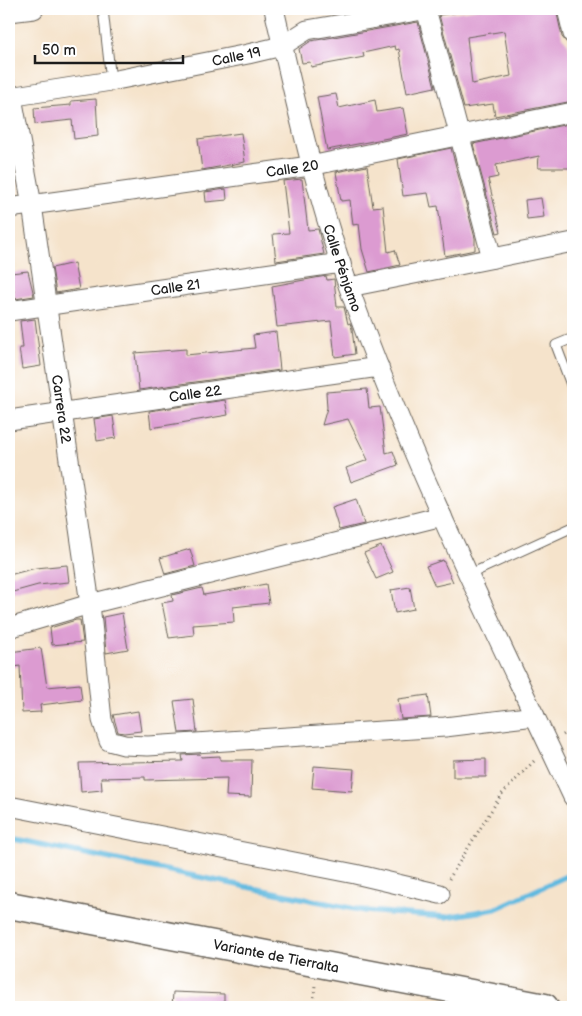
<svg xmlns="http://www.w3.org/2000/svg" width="582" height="1016" font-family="'Balsamiq Sans',sans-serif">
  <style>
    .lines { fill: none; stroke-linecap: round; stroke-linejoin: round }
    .stream { stroke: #61b9df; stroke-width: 5.5 }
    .building { fill: #dc9bd1; fill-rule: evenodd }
    .lane-casing { stroke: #686259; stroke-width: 11 }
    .street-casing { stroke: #686259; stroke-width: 21 }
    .secondary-casing { stroke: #686259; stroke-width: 29 }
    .path { stroke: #686259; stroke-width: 3; stroke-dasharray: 1 4; stroke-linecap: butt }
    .lane { stroke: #fff; stroke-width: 9 }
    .street { stroke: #fff; stroke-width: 19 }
    .secondary { stroke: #fff; stroke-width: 26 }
    .labels { text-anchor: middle; stroke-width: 4.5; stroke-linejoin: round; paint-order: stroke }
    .street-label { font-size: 14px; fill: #1c1c1c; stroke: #fff }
  </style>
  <rect width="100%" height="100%" fill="#fff"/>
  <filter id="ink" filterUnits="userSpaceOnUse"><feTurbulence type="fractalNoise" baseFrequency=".02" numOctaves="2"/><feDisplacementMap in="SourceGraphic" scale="10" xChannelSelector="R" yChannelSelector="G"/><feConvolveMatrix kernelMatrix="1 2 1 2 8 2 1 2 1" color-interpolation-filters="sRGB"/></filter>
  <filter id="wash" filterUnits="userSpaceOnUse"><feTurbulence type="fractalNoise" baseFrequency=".0096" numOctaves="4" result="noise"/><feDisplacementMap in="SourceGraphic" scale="20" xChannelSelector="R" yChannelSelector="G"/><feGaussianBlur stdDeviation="1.12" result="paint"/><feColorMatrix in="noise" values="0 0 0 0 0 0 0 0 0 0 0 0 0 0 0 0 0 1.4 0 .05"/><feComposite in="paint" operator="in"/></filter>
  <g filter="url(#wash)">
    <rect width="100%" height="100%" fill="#f5e3cb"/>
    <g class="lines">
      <polyline class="stream" points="9,838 365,911 446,917 495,909 573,873"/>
    </g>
    <g id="blocks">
      <g class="building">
        <path d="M 479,9 L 556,9 L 562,37 L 568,44 L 573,65 L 573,101 L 495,116 L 493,104 L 464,108 L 439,15 ZM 504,31 L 511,76 L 472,84 L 467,37 Z"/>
        <polygon points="418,22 435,87 407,93 399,49 396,50 395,46 363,53 364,57 311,67 310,62 302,63 299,49 311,41"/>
        <polygon points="336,94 339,108 375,100 377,112 403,108 408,134 327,150 317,97"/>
        <polygon points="96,99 98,136 74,139 72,120 35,124 34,108 71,105 71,101"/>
        <polygon points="573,123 573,168 538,168 539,156 496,165 498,177 488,179 501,232 497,233 473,144"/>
        <polygon points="241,133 245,162 202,170 198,139"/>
        <polygon points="451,148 475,238 475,250 445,256 438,206 431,207 428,193 403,196 398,159"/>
        <polygon points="367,166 373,207 383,206 388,252 395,250 400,265 369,272 362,249 359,224 353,225 350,200 341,201 336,172"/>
        <polygon points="302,179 308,230 318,229 324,254 276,261 273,234 289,233 283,181"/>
        <polygon points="226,189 227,200 206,202 205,192"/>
        <polygon points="541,198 544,217 527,219 525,200"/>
        <polygon points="74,263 79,289 56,293 52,268"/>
        <polygon points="28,271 34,296 15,299 11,273"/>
        <polygon points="326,276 327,280 334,279 337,307 344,307 348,324 350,323 352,329 355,354 335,357 331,321 277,327 272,286"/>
        <polygon points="35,319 41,366 22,369 19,348 23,348 20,321"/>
        <polygon points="276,332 280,370 139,390 135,353 186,349 186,355 255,348 253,335"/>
        <polygon points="367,389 369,408 380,407 386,453 393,451 398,465 351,482 346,468 368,460 348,419 322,425 327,408 326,392"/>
        <polygon points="225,400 228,415 151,428 149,411"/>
        <polygon points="113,416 116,438 97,441 94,419"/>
        <polygon points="356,499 364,524 339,530 332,507"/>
        <polygon points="381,546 393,572 376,579 364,553"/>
        <polygon points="190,549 195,566 165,574 160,558"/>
        <polygon points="443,560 453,582 435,586 426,566"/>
        <polygon points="67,565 69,582 38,585 9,593 9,575 36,568"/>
        <polygon points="266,584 269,603 233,607 234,622 193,625 194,635 169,638 162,603 173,601 172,595 202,588 204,595"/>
        <polygon points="410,587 414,609 395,613 391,590"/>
        <polygon points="122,613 128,649 106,653 103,617"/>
        <polygon points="76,620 80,620 83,642 52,645 50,628"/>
        <polygon points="41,648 47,687 80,684 82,700 40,705 41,712 22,713 20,666 9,668 9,652"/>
        <polygon points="428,695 431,717 401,719 398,699"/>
        <polygon points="193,699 197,732 179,733 174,701"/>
        <polygon points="138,711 141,731 124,733 118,732 113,715"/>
        <polygon points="200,754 201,757 220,756 220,760 252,760 251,797 226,796 227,778 145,780 145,777 101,778 102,790 81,792 79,763 183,761 182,755"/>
        <polygon points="486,759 486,777 453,777 453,760"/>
        <polygon points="314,766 354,769 352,791 312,788"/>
        <polygon points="173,992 224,994 224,1007 172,1007"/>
      </g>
    </g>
  </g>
  <g filter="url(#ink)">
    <use href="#blocks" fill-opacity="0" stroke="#686259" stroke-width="1"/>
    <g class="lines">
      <g class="lane-casing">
        <g id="lane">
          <polyline points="103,9 111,81"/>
          <polyline points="9,77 12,97"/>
          <polyline points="573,338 556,345 573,390"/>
          <polyline points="468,575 573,527"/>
        </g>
      </g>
      <g class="street-casing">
        <g id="street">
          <path id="s1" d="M 274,9 C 296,103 316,196 349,288 C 411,462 494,629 573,797"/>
          <polyline points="426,9 492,258"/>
          <polyline points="567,9 573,34"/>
          <polyline points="9,12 34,9"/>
          <path id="s2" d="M 9,97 L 111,81 L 248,54 L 282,46 L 307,30 L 429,9"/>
          <path id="s3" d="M 12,97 L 32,205 L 90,604 L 102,720 L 109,741 L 124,745 L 148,746 L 445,727 L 535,716"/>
          <path id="s4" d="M 9,208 L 310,166 L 573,112"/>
          <polyline points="349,287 573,242"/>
          <path id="s5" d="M 9,311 L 341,263"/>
          <path id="s6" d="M 9,420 L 379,367"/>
          <polyline points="9,628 90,604 442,516"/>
          <polyline points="9,806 355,874 440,894"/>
        </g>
      </g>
      <g class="secondary-casing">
        <g id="secondary">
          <path id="s7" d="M 9,905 L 545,1007"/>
        </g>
      </g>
      <g class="path">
        <polyline points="563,735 573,728"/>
        <polyline points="449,879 501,795 536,759"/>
        <polyline points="313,1007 315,985"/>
      </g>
      <use href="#lane" class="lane"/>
      <use href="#street" class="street"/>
      <use href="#secondary" class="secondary"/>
    </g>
  </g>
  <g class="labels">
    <g class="street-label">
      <text dy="5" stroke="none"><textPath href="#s2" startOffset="231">Calle 19</textPath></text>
      <text dy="5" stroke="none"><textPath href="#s4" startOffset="286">Calle 20</textPath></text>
      <text dy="5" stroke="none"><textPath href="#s1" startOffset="268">Calle Pénjamo</textPath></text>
      <text dy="5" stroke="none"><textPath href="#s5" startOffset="168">Calle 21</textPath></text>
      <text dy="5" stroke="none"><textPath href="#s6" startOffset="188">Calle 22</textPath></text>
      <text dy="5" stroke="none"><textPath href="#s3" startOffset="316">Carrera 22</textPath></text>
      <text dy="5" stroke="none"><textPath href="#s7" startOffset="272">Variante de Tierralta</textPath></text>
    </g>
  </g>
  <rect width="582" height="1016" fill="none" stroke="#fff" stroke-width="30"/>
  <path d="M35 55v8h148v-8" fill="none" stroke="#1c1c1c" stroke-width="2.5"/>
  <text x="42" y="55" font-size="15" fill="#1c1c1c" stroke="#ffffff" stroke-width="4" paint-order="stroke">50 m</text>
</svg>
